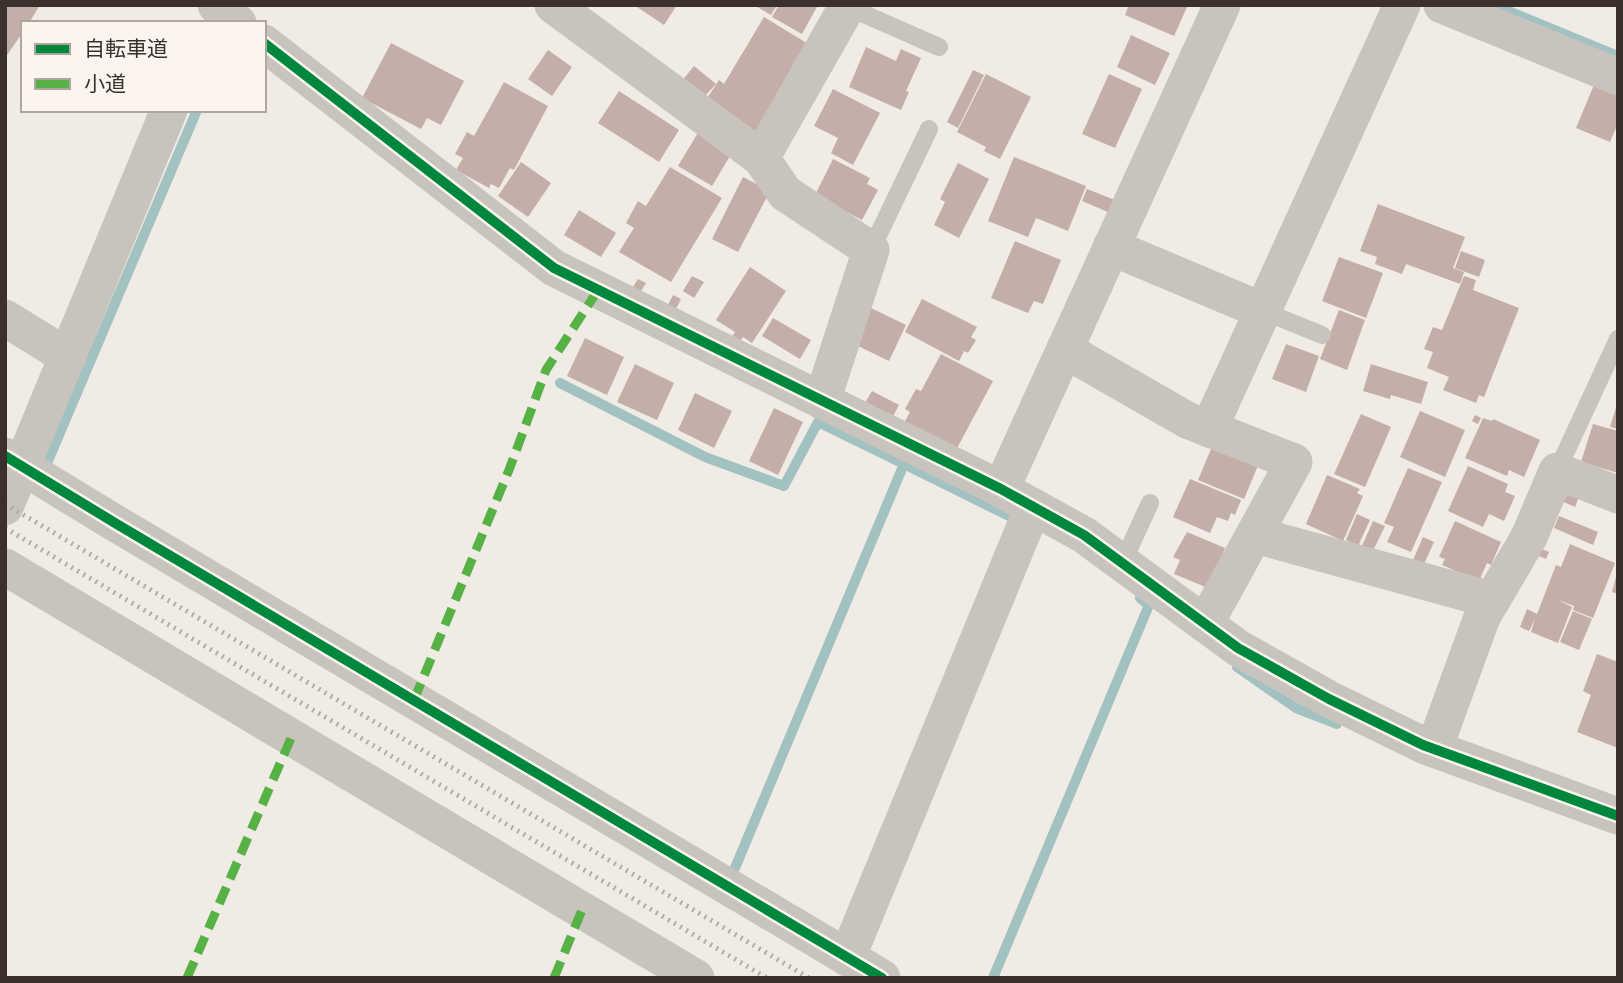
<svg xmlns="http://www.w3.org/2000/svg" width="1623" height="983" font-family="Ubuntu,'Noto Sans JP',sans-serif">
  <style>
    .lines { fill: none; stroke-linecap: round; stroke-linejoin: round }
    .stream { stroke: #a1c2c1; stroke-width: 10 }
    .building { fill: #c3afa7 }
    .lane { stroke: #c9c3be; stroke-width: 18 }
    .street { stroke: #c9c3be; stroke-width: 37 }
    .rail { stroke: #b1aca8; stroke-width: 5; stroke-dasharray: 2 5; stroke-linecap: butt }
    .quiet { stroke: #57b246; stroke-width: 9; stroke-dasharray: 18 9; stroke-linecap: butt }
    .cycleway-casing { stroke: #fbf5ee; stroke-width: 15 }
    .cycleway { stroke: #00873e; stroke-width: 10 }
  </style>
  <rect width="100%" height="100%" fill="#f0ebe5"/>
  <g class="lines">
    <g class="stream">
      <polyline points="1494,5 1618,56"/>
      <polyline points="560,383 705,457 784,486 818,422 904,464 735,868"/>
      <polyline points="48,461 197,110"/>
      <polyline points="904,464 1011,517"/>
      <polyline points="1237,667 1296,708 1337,724"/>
      <polyline points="993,978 1149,605 1140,598"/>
    </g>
  </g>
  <g class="building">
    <polygon points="5,5 40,5 29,23 23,23 23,32 5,58"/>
    <polygon points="634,5 677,5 664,25"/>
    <polygon points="754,5 777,5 771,15"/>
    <polygon points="779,5 818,5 802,34 772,17"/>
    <polygon points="1129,5 1188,5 1174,36 1125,15"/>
    <polygon points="764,17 810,45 757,134 708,97 719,80 724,84"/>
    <polygon points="1131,35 1170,53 1155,85 1117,67"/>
    <polygon points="391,43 464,81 441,125 427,118 421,129 362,98"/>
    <polygon points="866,47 896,61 901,49 921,58 906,91 909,92 901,110 849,87"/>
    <polygon points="548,50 572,67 552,96 528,79"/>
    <polygon points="694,66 716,84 702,99 682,81"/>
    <polygon points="973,70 984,75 958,128 947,122"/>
    <polygon points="986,74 1031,97 1000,159 984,151 986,147 957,132"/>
    <polygon points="1109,74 1142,89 1115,148 1082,134"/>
    <polygon points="504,82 548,106 514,170 510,168 499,188 491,184 489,188 456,170 463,158 455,154 467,132 474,136"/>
    <polygon points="1594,85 1618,95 1618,123 1610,142 1576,128"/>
    <polygon points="833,89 880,113 853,165 831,153 838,138 814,126"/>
    <polygon points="619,91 679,130 659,162 598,123"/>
    <polygon points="699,131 733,151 712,186 678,166"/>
    <polygon points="1014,157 1086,186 1068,231 1036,218 1028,237 988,221"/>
    <polygon points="833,159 870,178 867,184 878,190 862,220 815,195"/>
    <polygon points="521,162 551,183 528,217 498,196"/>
    <polygon points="958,163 989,179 959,238 934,225 945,202 940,199"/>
    <polygon points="670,167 722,198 671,282 619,252 634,228 626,223 638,201 646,206"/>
    <polygon points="743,177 770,191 738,252 712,239"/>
    <polygon points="1087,189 1120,202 1115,215 1082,201"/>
    <polygon points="1378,204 1465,237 1453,268 1464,272 1460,284 1406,264 1402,274 1375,264 1377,257 1360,251"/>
    <polygon points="579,210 616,233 601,257 564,235"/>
    <polygon points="1015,241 1061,260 1043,304 1034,301 1028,313 991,298"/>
    <polygon points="1461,251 1485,260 1479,277 1455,268"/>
    <polygon points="1339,257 1383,273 1366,318 1322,301"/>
    <polygon points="750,267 786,291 752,343 743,337 739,343 731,338 735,332 716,320"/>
    <polygon points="692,276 704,282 694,298 683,291"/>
    <polygon points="1464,276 1476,280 1473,290 1519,308 1484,397 1479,395 1476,403 1443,390 1449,377 1427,368 1433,352 1424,349 1433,327 1442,330"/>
    <polygon points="638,279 646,283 641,291 633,287"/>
    <polygon points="673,295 681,299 676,309 668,305"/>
    <polygon points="922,299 977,327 971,337 976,340 968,353 964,351 959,361 905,332"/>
    <polygon points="871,308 906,325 889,361 854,344"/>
    <polygon points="1339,310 1365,320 1347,370 1320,359"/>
    <polygon points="773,318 811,340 800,359 762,336"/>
    <polygon points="585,338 624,357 607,395 567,376"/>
    <polygon points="1286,344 1319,356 1306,392 1272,379"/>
    <polygon points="941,354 993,381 956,450 904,423 910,412 905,409 916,389 921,391"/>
    <polygon points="635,364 674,383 657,420 617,402"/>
    <polygon points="1371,364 1428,382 1421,404 1391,395 1390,399 1363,391"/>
    <polygon points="872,391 899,405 892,418 865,403"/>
    <polygon points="695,393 732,411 714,448 678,430"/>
    <polygon points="1617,404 1618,404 1618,429 1610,427"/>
    <polygon points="774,408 803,422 778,475 749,461"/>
    <polygon points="1420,411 1465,430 1445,477 1400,457"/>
    <polygon points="1361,414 1391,427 1365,487 1334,474"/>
    <polygon points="1475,415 1481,418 1478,424 1472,421"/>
    <polygon points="1483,418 1492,421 1493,419 1540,440 1524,477 1509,470 1507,476 1465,458"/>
    <polygon points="1593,424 1618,431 1618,473 1581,462"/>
    <polygon points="1214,442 1259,463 1244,499 1198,480"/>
    <polygon points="1468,466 1508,484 1505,492 1515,496 1504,521 1489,514 1483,527 1448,511"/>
    <polygon points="1408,468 1442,482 1411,552 1387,542 1394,527 1384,523"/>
    <polygon points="1327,475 1360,489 1357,493 1363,496 1343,541 1306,524"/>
    <polygon points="1190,479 1241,500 1235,515 1231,513 1228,521 1217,517 1210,533 1173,517"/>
    <polygon points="1567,485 1581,491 1575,507 1561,501"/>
    <polygon points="1357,514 1370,520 1358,546 1346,540"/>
    <polygon points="1559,516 1598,532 1593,545 1554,528"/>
    <polygon points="1373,521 1385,526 1373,551 1362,546"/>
    <polygon points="1455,521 1501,542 1491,565 1487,563 1479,581 1442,565 1445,559 1439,557"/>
    <polygon points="1187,532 1225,548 1208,588 1174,574 1180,560 1173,557"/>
    <polygon points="1423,537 1434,542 1424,564 1413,560"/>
    <polygon points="1570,544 1615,563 1593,618 1573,610 1574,606 1558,600 1572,607 1558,643 1531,632 1535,619 1529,631 1520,627 1527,609 1537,614 1556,565 1561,567"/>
    <polygon points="1537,547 1549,552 1546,559 1534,554"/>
    <polygon points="1617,573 1618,574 1618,594 1612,592"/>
    <polygon points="1573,611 1592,619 1579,650 1560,642"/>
    <polygon points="1597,654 1618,662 1618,748 1577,732 1591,695 1583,691"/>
  </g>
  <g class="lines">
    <g class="lane">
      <polyline points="848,7 939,47"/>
      <polyline points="871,250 929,129"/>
      <polyline points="1263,311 1322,335"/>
      <polyline points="1557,471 1618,339"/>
      <polyline points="1122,564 1150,503"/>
    </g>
    <g class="street">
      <polyline points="216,5 238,23"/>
      <polyline points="553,5 761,158"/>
      <polyline points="1442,5 1618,77"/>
      <polyline points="264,43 554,268 1001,489 1084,535 1238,648 1329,699 1423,745 1618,816"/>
      <polyline points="1111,247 1263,311"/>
      <polyline points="5,318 68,357"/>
      <polyline points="1065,350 1187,420 1294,462 1205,624"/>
      <polyline points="822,401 871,250 785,193 761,158 848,5"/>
      <polyline points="1209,429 1402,5"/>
      <polyline points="5,456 115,523 882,978"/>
      <polyline points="1001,489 1222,5"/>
      <polyline points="5,507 169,110"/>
      <polyline points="1255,535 1492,600"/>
      <polyline points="5,567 696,978"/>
      <polyline points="1434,749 1482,617 1529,537 1557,471 1618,495"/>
      <polyline points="847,958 1033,507"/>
    </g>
    <g class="rail">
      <polyline points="5,504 809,978"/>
      <polyline points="5,528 767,978"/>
    </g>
    <g class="quiet">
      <polyline points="414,700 509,470 546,370 598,290"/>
      <polyline points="187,978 292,736"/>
      <polyline points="554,978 582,910"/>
    </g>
    <g class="cycleway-casing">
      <g id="cycleway">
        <polyline points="264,43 554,268 1001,489 1084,535 1238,648 1329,699 1423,745 1618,816"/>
        <polyline points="5,456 115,523 882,978"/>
      </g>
    </g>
    <use href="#cycleway" class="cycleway"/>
  </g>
  <rect width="1623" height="983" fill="none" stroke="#3b302b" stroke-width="14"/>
  <rect x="21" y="21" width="245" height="91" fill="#fbf5ee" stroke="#aea6a0" stroke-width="2"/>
  <rect x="35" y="44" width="35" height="10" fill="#00873e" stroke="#aea6a0" stroke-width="2"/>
  <text x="84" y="56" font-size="21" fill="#3b302b">自転車道</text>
  <rect x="35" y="79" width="35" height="10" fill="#57b246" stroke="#aea6a0" stroke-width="2"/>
  <text x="84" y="91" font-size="21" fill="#3b302b">小道</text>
</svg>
